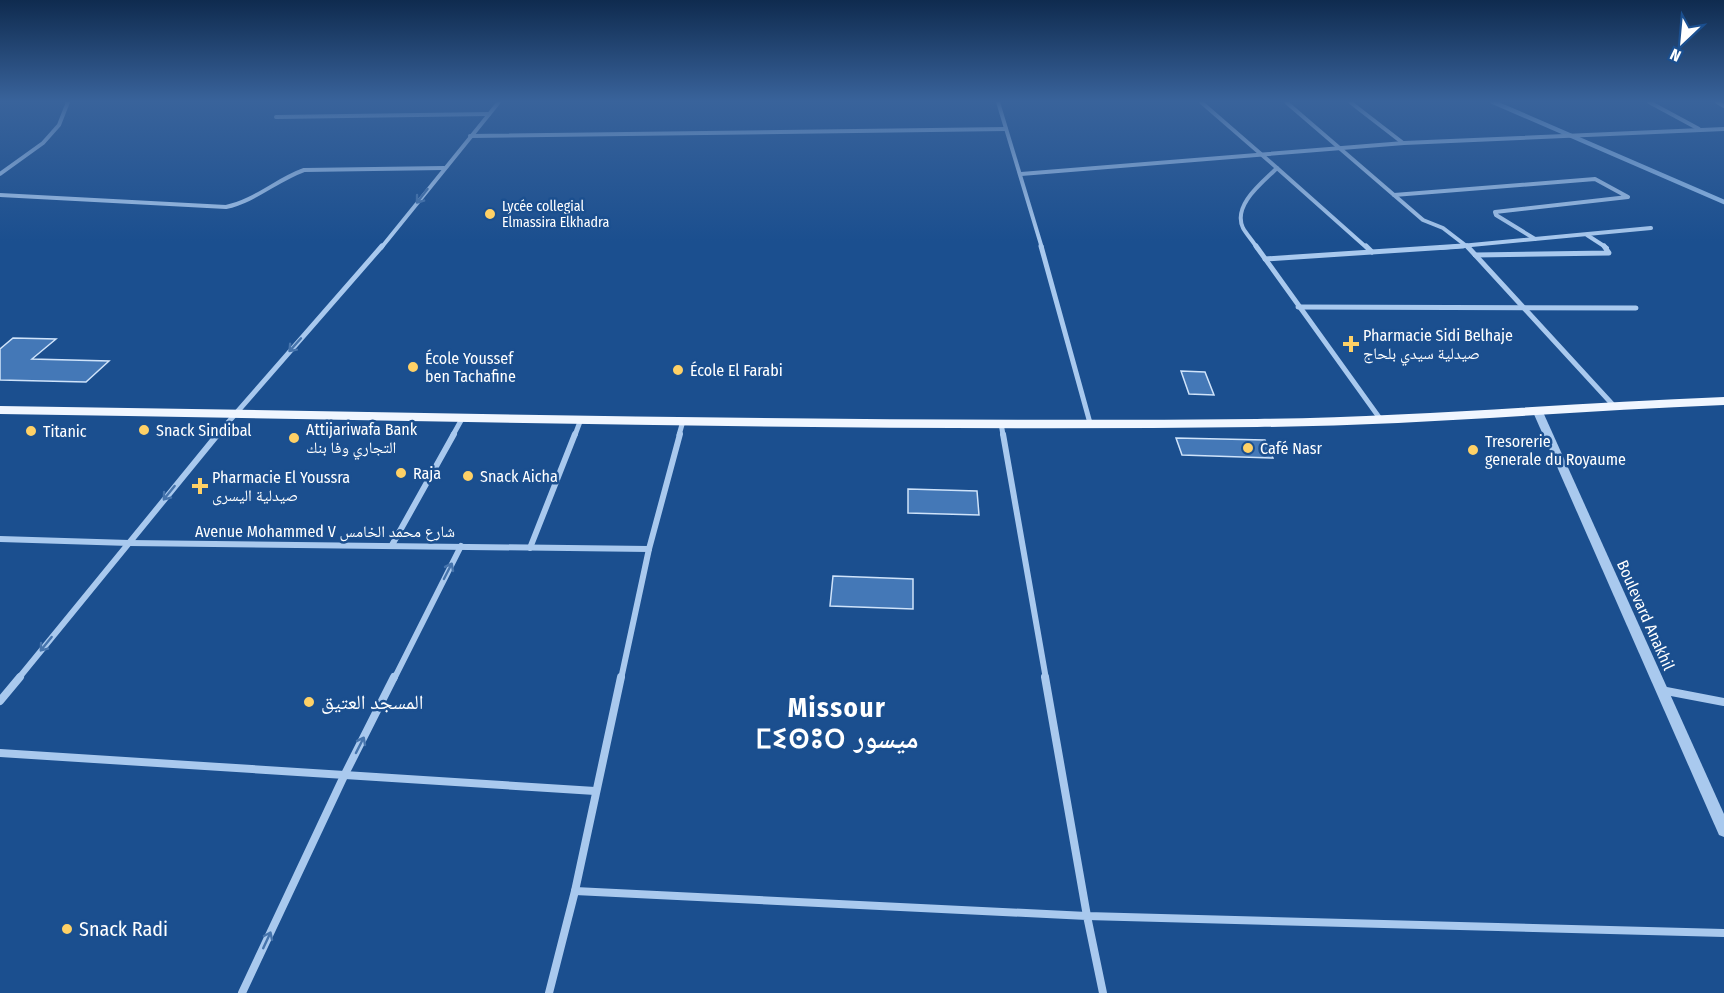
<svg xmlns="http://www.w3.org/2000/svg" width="1724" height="993" font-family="'Fira Sans Condensed','Noto Naskh Arabic','Noto Sans Tifinagh',sans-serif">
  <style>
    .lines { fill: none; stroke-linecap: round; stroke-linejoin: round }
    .stream { stroke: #9cc4f0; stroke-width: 4.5 }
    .building { fill: #4478b7; stroke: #cfe3fa; stroke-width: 1.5 }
    .minor-far3 { stroke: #a9c9ee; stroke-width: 4 }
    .minor-far2 { stroke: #a9c9ee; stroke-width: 5 }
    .minor-far1 { stroke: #a9c9ee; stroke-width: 6 }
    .minor { stroke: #a9c9ee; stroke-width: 8 }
    .tertiary { fill: #a9c9ee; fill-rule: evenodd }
    .primary { fill: #f0f6ff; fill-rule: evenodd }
    .oneway { stroke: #4674ac }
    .poi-dot { fill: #ffd166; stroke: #1b4f8f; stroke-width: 2 }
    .labels { text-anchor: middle; stroke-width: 5; stroke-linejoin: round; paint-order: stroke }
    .far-poi-label { font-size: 14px; fill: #fff; stroke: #1b4f8f; text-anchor: start }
    .poi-label { font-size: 16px; fill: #fff; stroke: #1b4f8f; text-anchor: start }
    .street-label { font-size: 16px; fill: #fff; stroke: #1b4f8f }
    .near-poi-label { font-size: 20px; fill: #fff; stroke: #1b4f8f; text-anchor: start }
    .near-district-label { font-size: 27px; font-weight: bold; letter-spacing: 1.5px; fill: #fff; stroke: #1b4f8f }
  </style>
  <rect width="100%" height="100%" fill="#1b4f8f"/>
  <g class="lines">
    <polyline class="stream" points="1493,102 1724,202"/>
  </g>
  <g class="building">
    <polygon points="13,338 56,339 32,359 109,361 86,382 0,380 0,349"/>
    <polygon points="1181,371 1205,372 1214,395 1189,394"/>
    <polygon points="1176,438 1265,440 1273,458 1182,455"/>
    <polygon points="908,489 977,491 979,515 908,513"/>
    <polygon points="833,576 913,579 913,609 830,606"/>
  </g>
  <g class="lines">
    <g class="minor-far3">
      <polyline points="998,102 1042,248"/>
      <path d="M 1201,102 L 1277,168 C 1263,182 1232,205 1243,228 C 1247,235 1253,241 1257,248"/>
      <polyline points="1286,102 1394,195"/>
      <polyline points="1350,102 1403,143"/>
      <polyline points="1649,102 1699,129"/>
      <polyline points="1717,102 1724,106"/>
      <polyline points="276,117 489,114"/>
      <polyline points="470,136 1006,129"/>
      <polyline points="1277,168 1367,248"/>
      <polyline points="0,174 43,143 59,125 68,102"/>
      <polyline points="1021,174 1404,143 1724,129"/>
      <path d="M 0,195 L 226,207 C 255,201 276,180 304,170 L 444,168"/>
      <polyline points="1587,235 1607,248"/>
      <polyline points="381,248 499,102"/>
      <polyline points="1440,248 1651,228"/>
      <polyline points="1469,248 1443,228 1423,220 1394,195 1595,179 1628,197 1495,212 1496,215 1535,239"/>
    </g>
    <g class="minor-far2">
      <polyline points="1041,246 1090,423"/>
      <polyline points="1256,246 1381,420"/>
      <polyline points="1366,246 1372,252"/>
      <polyline points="1467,246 1614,406"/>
      <polyline points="1475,255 1609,253 1604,246"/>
      <polyline points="1265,259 1463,246"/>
      <polyline points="1298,307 1636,308"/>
      <polyline points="1001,423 1003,435"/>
      <polyline points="217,435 382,246"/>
      <polyline points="453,435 463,417"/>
      <polyline points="575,435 581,419"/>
      <polyline points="679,435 683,421"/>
    </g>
    <g class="minor-far1">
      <polyline points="1003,434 1046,679"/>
      <polyline points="0,539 129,543 649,549"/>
      <polyline points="392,545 454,434"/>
      <polyline points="530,548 575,434"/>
      <polyline points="18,679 218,434"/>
      <polyline points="394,679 461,546"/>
      <polyline points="621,679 649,549 680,434"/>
    </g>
    <g class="minor">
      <polyline points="1045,677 1087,916 1724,933"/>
      <polyline points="1661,690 1724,702"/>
      <polyline points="0,701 20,677"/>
      <polyline points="0,753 595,791"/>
      <polyline points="575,891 1087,916 1103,993"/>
      <polyline points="242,993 344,776 394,677"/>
      <polyline points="549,993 575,891 621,677"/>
    </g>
    <polygon class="tertiary" points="1538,409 1543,412 1724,814 1724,837 1719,835 1533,412"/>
    <path class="primary" d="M 1724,397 L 1724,405 C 1568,411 1413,426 1257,427 C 838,432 419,420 0,414 L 0,406 C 419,412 838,423 1257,419 C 1413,417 1568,403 1724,397 Z"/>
  </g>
  <defs><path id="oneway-shaft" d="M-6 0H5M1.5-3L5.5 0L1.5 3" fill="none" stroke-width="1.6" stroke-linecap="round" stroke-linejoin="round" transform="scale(1.5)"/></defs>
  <g class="oneway">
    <use href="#oneway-shaft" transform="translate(422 196) rotate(128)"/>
    <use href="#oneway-shaft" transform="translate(295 345) rotate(132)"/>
    <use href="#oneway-shaft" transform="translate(169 493) rotate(129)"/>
    <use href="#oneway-shaft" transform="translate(448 571) rotate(-63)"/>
    <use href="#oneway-shaft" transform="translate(46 644) rotate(129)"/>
    <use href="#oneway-shaft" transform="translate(360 745) rotate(-63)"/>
    <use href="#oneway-shaft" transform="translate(267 940) rotate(-65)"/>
  </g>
  <linearGradient id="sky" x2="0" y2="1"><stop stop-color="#0f2b4f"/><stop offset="0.42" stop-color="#39639b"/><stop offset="1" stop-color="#39639b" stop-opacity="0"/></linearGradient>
  <rect width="1724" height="241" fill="url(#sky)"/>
  <g class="poi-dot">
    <circle cx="490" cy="214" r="6"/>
    <path d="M1348 335h6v6h6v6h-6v6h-6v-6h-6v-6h6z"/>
    <circle cx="413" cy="367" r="6"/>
    <circle cx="678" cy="370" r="6"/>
    <circle cx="144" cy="430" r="6"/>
    <circle cx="31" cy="431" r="6"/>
    <circle cx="294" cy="438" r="6"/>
    <circle cx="1248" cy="448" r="6"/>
    <circle cx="1473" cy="450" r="6"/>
    <circle cx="401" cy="473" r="6"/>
    <circle cx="468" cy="476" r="6"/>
    <path d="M197 477h6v6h6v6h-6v6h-6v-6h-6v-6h6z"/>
    <circle cx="309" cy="702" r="6"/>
    <circle cx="67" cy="929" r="6"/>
  </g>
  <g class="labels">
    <g class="far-poi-label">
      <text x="502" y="211">Lycée collegial<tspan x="502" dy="16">Elmassira Elkhadra</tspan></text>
    </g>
    <g class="poi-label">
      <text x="1363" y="341">Pharmacie Sidi Belhaje<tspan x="1363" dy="18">صيدلية سيدي بلحاج</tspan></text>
      <text x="425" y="364">École Youssef<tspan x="425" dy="18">ben Tachafine</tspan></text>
      <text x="690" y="376">École El Farabi</text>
      <text x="306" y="435">Attijariwafa Bank<tspan x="306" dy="18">التجاري وفا بنك</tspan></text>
      <text x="156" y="436">Snack Sindibal</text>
      <text x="43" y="437">Titanic</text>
      <text x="1485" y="447">Tresorerie<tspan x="1485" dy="18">generale du Royaume</tspan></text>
      <text x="1260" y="454">Café Nasr</text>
      <text x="413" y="479">Raja</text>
      <text x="480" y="482">Snack Aicha</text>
      <text x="212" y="483">Pharmacie El Youssra<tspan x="212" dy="18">صيدلية اليسرى</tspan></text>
    </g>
    <g class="street-label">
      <text x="325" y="537">Avenue Mohammed V شارع محمد الخامس</text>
      <text transform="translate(1646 615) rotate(66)" y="6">Boulevard Anakhil</text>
    </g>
    <g class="near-poi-label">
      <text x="321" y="709">المسجد العتيق</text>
      <text x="79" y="936">Snack Radi</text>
    </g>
    <g class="near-district-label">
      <text x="837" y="717">Missour<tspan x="837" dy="31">ⵎⵉⵙⵓⵔ ميسور</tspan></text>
    </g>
  </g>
  <g transform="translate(1682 42) rotate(206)" stroke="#1b4f8f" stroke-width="4.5" paint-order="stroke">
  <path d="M0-4.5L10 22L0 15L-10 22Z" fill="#ffffff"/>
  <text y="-9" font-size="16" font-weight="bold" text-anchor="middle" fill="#ffffff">N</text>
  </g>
</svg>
